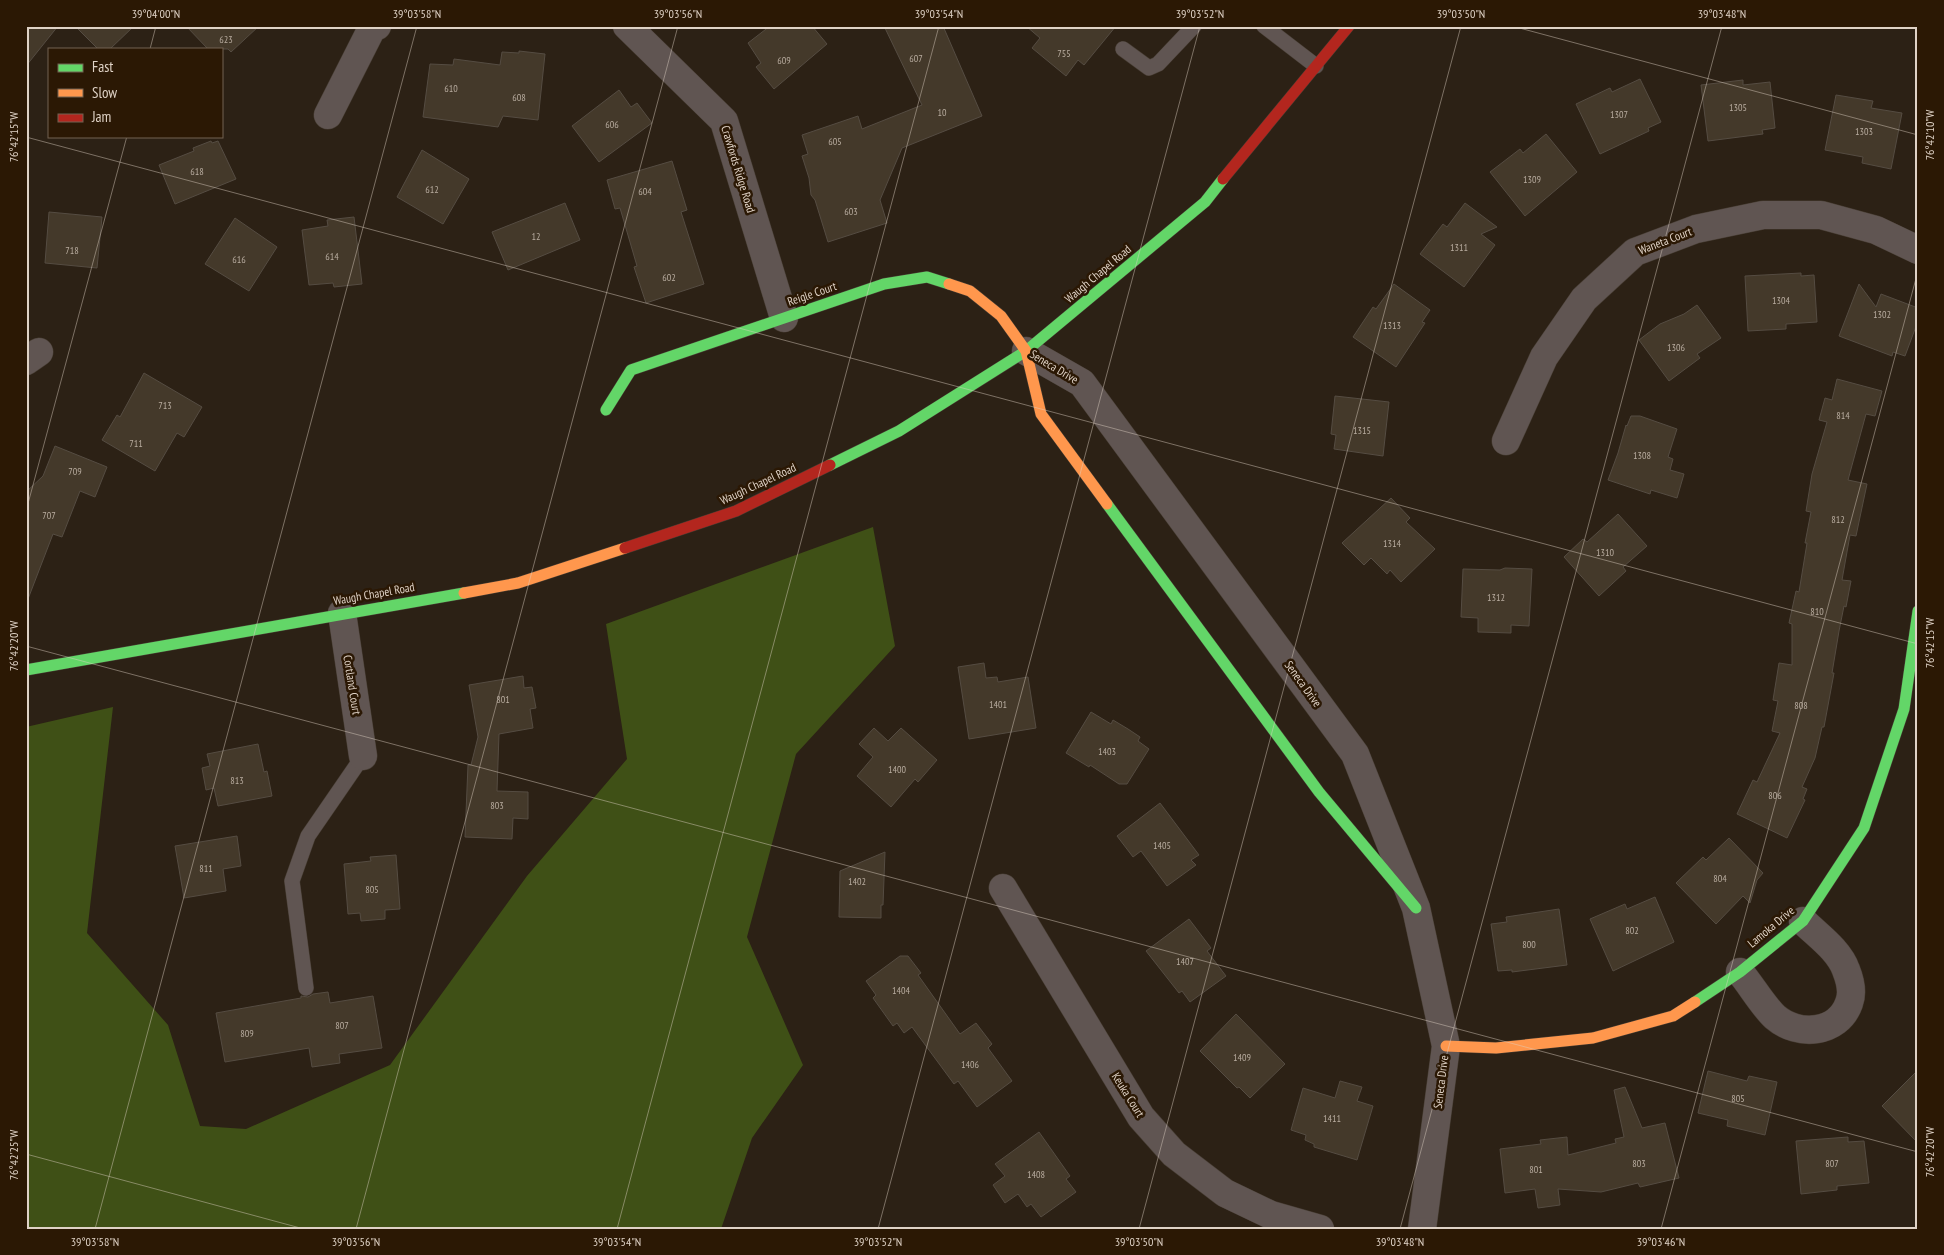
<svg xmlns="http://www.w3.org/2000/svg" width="1944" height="1255" font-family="'PT Sans Narrow',sans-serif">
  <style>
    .forest { fill: #3f5016 }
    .building { fill: #44392a; stroke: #554c42 }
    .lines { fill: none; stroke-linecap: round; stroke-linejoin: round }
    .lane-casing { stroke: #473d33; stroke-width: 16 }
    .street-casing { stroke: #473d33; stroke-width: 29 }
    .fast-casing { stroke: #473d33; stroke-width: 12 }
    .slow-casing { stroke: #473d33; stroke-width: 12 }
    .jam-casing { stroke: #473d33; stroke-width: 12 }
    .lane { stroke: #605552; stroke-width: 15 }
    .street { stroke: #605552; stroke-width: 28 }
    .fast { stroke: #63d668; stroke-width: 11 }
    .slow { stroke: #ff974d; stroke-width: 11 }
    .jam { stroke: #b3261e; stroke-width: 11 }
    .ticks { fill: none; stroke: #dfd2c6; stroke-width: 1; stroke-opacity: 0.45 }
    .labels { text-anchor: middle; stroke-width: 5; stroke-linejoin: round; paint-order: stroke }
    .number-label { font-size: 10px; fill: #b8ac9f }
    .street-label { font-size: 12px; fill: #dfd2c6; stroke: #2b1804 }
    .neatline { fill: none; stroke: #dfd2c6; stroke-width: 2 }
    .ticks-label { font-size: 12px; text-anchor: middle; fill: #dfd2c6 }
  </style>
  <rect width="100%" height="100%" fill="#2c2115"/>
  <polygon class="forest" points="873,527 895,646 796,754 747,937 803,1065 752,1138 721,1229 26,1229 26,727 113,707 87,933 168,1025 200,1126 246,1129 390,1065 527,876 627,759 606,624"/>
  <g class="building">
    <polygon points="26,26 58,26 26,66"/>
    <polygon points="75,26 134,26 110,49 98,49"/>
    <polygon points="186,26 259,26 231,52 228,49 208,49"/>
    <polygon points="770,26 812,26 827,44 774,89 756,67 761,63 748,43"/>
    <polygon points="884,26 943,26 982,116 902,148 880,200 887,223 828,242 815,200 811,195 809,178 802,156 808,154 802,135 858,116 862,129 922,105"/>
    <polygon points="1026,26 1116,26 1084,65 1078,60 1066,76 1032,48 1040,38"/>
    <polygon points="519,51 545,54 538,120 503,116 498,127 423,117 430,64 453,65 454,59 500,65 502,52 519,53"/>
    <polygon points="1640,79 1661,122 1648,128 1649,131 1600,154 1576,104 1610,88 1612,92"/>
    <polygon points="1743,80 1743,85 1770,82 1775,128 1762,130 1763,134 1708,141 1701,85"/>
    <polygon points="619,90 631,107 637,103 652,123 599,162 572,126"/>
    <polygon points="1836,95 1873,101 1871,108 1902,113 1891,169 1862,163 1863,157 1825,150"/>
    <polygon points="1546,134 1577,172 1525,216 1490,172 1520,149 1523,153"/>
    <polygon points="211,141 212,143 218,141 236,179 175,204 159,165 194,151 193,148"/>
    <polygon points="422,150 469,179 443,224 397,197"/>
    <polygon points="672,161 687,210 681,212 704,284 646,303 634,267 637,266 620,208 615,209 607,180"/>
    <polygon points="565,203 580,240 508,270 492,232"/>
    <polygon points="1465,203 1497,227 1481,234 1495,245 1464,287 1420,254 1443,224 1447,227"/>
    <polygon points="49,212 102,217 97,268 45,263"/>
    <polygon points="354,217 362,284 334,287 333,283 309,285 302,230 328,226 327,220"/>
    <polygon points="235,218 277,247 249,291 205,264"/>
    <polygon points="1801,273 1801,276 1814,275 1817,322 1786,324 1786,329 1748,331 1745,276"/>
    <polygon points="1394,284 1430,310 1422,322 1425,323 1396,367 1353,337 1373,307 1376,309"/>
    <polygon points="1859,284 1876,307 1881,294 1918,308 1918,321 1905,356 1893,352 1892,356 1839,336"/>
    <polygon points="1697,305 1721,338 1697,354 1700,358 1669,381 1639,340 1660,324 1684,314"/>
    <polygon points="144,373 202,407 184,437 177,433 155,471 102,440 117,415 120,417"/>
    <polygon points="1837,379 1882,391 1875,416 1866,414 1848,480 1867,484 1856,536 1850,535 1842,580 1851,581 1846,607 1844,606 1839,631 1832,673 1834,673 1824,727 1822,727 1815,758 1802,787 1807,789 1803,799 1805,800 1787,838 1737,814 1753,780 1757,782 1780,733 1772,731 1778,701 1773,700 1779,663 1792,665 1792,624 1789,623 1796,591 1799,592 1807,543 1805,543 1811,512 1806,511 1812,474 1827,422 1819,420 1825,398 1832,400"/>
    <polygon points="1335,396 1389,402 1383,456 1334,449 1336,435 1331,434"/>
    <polygon points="1631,416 1640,416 1677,429 1668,457 1673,459 1670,470 1684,474 1677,498 1651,490 1650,494 1608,480 1618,453 1626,425 1627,426"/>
    <polygon points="55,446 107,467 95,497 80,491 62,537 53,534 28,599 26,599 26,492 43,476"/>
    <polygon points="1391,498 1410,518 1406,522 1435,549 1401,582 1390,570 1387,574 1371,558 1364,565 1342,543"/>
    <polygon points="1618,514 1647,546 1623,567 1626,571 1599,596 1564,557 1583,539 1587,542"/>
    <polygon points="1505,568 1532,569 1529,626 1511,625 1511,633 1478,632 1478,618 1461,617 1463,569 1500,570"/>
    <polygon points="984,663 986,678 997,677 998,682 1028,677 1036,728 969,739 958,667"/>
    <polygon points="523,676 524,688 532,687 536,708 530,709 533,728 499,734 497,791 528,792 528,819 513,818 512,839 465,837 468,765 471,765 478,737 469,685"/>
    <polygon points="1091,712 1111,724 1113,720 1128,729 1140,737 1138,741 1149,749 1127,784 1119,784 1090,765 1089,767 1066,753"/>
    <polygon points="874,728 888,741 901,728 937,760 918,782 915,779 891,807 857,776 873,757 859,744"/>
    <polygon points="258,744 264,772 267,771 272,796 218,806 214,788 206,790 202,768 210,766 207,754"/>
    <polygon points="1160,803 1199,855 1191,860 1196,865 1167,886 1141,851 1133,857 1117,836"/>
    <polygon points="237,836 241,866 223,869 226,891 184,898 175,846"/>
    <polygon points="1729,838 1763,873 1757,880 1750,903 1743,896 1716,924 1676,883 1703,857 1706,860"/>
    <polygon points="885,852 883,905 881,905 881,918 839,917 840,871"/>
    <polygon points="396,855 400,909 385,910 385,919 361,921 360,913 348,914 344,864 371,861 370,857"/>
    <polygon points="1655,897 1674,942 1613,971 1590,919 1625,904 1627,909"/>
    <polygon points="1559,909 1567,965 1512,972 1512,970 1498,971 1491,924 1507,922 1506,917"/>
    <polygon points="1189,919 1211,948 1207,951 1226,976 1190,1002 1182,991 1179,993 1146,951"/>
    <polygon points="900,956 908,956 921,973 918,975 960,1034 976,1023 992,1044 988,1048 1012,1081 977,1107 958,1081 954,1084 912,1027 904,1033 897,1023 893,1026 873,998 876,995 866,981"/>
    <polygon points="328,992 330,1003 373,996 382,1048 339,1054 340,1063 312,1067 309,1048 225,1062 216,1013 301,998 301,996 308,997 313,994"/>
    <polygon points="1236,1014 1285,1064 1250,1098 1239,1087 1237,1088 1200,1051"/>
    <polygon points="1918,1070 1918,1143 1882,1106"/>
    <polygon points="1708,1071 1747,1081 1749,1076 1777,1082 1765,1135 1727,1126 1728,1120 1698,1113"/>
    <polygon points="1340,1081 1362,1087 1357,1101 1373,1106 1357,1160 1314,1147 1314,1144 1305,1140 1306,1135 1291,1130 1303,1088 1335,1098"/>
    <polygon points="1625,1087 1642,1128 1665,1123 1679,1178 1640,1187 1638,1183 1601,1192 1558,1189 1560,1205 1538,1208 1535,1189 1505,1193 1500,1149 1541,1144 1540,1140 1567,1137 1568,1155 1616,1143 1615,1139 1624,1137 1614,1090"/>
    <polygon points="1039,1132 1070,1176 1066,1179 1076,1192 1041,1217 1031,1204 1027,1207 1018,1194 1005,1203 993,1185 1005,1176 995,1164"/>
    <polygon points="1848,1137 1848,1142 1864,1141 1869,1183 1837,1186 1837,1190 1801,1194 1796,1141"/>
  </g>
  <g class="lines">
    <g class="lane-casing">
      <g id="lane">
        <polyline points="1264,26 1316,66"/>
        <polyline points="1123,49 1149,68 1158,64 1194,26"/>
        <polyline points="306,988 292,881 308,836 363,756"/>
      </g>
    </g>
    <g class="street-casing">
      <g id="street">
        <polyline points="627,26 724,121 784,318"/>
        <polyline points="328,115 372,28 377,26"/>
        <polyline points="1026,351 1082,383 1355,754 1416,908 1446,1046 1422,1229"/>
        <polyline points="26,361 39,352"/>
        <polyline points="1506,441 1544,357 1584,299 1635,252 1696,229 1763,215 1821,215 1876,230 1918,250"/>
        <polyline points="342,613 363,756"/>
        <polyline points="1003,888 1141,1117 1174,1154 1225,1193 1271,1215 1320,1229"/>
        <path d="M 1740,972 C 1751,985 1763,1006 1775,1017 C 1798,1037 1838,1034 1849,1003 C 1853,993 1850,980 1846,970 C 1839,950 1817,935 1803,921"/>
      </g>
    </g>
    <g class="fast-casing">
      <g id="fast">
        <polyline points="606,410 631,370 884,284 927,277 949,284"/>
        <polyline points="830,465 899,431 1026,351 1205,202 1223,179"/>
        <polyline points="1107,504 1319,792 1416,908"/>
        <polyline points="26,670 464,593"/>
        <polyline points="1695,1002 1740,972 1803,921 1864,828 1904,709 1918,611"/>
      </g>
    </g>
    <g class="slow-casing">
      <g id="slow">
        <polyline points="949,284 970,291 1001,316 1026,351 1041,414 1107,504"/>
        <polyline points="464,593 518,583 625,548"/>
        <polyline points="1446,1046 1496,1048 1593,1038 1673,1016 1695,1002"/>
      </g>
    </g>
    <g class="jam-casing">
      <g id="jam">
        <polyline points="1223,179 1349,26"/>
        <polyline points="625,548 736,511 830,465"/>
      </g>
    </g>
    <use href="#lane" class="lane"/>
    <use href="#street" class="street"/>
    <use href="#fast" class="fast"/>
    <use href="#slow" class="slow"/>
    <use href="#jam" class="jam"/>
  </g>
  <path class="ticks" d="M 1512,26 L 1918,135M 150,49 L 156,26M 26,137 L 1918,644M 26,511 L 127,136M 26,646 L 1918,1152M 26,1154 L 304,1229M 95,1229 L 417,26M 356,1229 L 678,26M 617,1229 L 939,26M 878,1229 L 1200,26M 1139,1229 L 1461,26M 1400,1229 L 1722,26M 1661,1229 L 1918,271"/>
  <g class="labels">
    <g class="number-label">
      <text x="226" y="43">623</text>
      <text x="1064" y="57">755</text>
      <text x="916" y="62">607</text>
      <text x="784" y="64">609</text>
      <text x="451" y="92">610</text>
      <text x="519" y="101">608</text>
      <text x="1738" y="111">1305</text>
      <text x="942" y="116">10</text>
      <text x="1619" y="118">1307</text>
      <text x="612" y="128">606</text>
      <text x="1864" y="135">1303</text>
      <text x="835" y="145">605</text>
      <text x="197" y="175">618</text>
      <text x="1532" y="183">1309</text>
      <text x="432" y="193">612</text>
      <text x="645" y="195">604</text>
      <text x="851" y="215">603</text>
      <text x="536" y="240">12</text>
      <text x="1459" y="251">1311</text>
      <text x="72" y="254">718</text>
      <text x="332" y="260">614</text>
      <text x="239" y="263">616</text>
      <text x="669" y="281">602</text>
      <text x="1781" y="304">1304</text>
      <text x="1882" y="318">1302</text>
      <text x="1392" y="329">1313</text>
      <text x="1676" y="351">1306</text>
      <text x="165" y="409">713</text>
      <text x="1843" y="419">814</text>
      <text x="1362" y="434">1315</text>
      <text x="136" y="447">711</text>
      <text x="1642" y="459">1308</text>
      <text x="75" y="475">709</text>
      <text x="49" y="519">707</text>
      <text x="1838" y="523">812</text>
      <text x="1392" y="547">1314</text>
      <text x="1605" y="556">1310</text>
      <text x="1496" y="601">1312</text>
      <text x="1817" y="615">810</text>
      <text x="503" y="703">801</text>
      <text x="998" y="708">1401</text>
      <text x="1801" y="709">808</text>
      <text x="1107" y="755">1403</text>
      <text x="897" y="773">1400</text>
      <text x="237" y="784">813</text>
      <text x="1775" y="799">806</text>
      <text x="497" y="809">803</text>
      <text x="1162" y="849">1405</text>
      <text x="206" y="872">811</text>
      <text x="1720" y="882">804</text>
      <text x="857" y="885">1402</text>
      <text x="372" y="893">805</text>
      <text x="1632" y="934">802</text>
      <text x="1529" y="948">800</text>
      <text x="1185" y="965">1407</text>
      <text x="901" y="994">1404</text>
      <text x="342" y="1029">807</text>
      <text x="247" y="1037">809</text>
      <text x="1242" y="1061">1409</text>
      <text x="970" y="1068">1406</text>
      <text x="1738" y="1102">805</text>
      <text x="1332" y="1122">1411</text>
      <text x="1639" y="1167">803</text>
      <text x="1832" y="1167">807</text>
      <text x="1536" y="1173">801</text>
      <text x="1036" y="1178">1408</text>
    </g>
    <g class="street-label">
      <text transform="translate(738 169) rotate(73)" y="4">Crawfords Ridge Road</text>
      <text transform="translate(1665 241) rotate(-21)" y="4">Waneta Court</text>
      <text transform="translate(1098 274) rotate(-40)" y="4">Waugh Chapel Road</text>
      <text transform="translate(812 294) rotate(-19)" y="4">Reigle Court</text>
      <text transform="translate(1054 367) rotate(31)" y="4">Seneca Drive</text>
      <text transform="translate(758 484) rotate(-25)" y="4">Waugh Chapel Road</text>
      <text transform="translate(374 594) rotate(-10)" y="4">Waugh Chapel Road</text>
      <text transform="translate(1303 684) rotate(54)" y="4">Seneca Drive</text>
      <text transform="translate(352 685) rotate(81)" y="4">Cortland Court</text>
      <text transform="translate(1771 927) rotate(-40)" y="4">Lamoka Drive</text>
      <text transform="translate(1441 1082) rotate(-83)" y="4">Seneca Drive</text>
      <text transform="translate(1128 1095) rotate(58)" y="4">Keuka Court</text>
    </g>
  </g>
  <rect width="1944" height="1255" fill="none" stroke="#2b1804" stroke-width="55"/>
  <rect x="48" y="48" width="175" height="90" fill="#2b1804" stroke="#736252"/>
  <rect x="58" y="64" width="25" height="8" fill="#63d668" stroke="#736252"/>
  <text x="92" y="72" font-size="15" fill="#dfd2c6">Fast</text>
  <rect x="58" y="89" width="25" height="8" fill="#ff974d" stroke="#736252"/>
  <text x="92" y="98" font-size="15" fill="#dfd2c6">Slow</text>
  <rect x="58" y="114" width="25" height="8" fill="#b3261e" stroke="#736252"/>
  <text x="92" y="122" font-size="15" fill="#dfd2c6">Jam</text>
  <rect x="28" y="28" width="1888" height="1200" class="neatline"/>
  <g class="ticks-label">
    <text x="156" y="18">39°04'00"N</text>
    <text x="417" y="18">39°03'58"N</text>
    <text x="678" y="18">39°03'56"N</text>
    <text x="939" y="18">39°03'54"N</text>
    <text x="1200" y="18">39°03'52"N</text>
    <text x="1461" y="18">39°03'50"N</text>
    <text x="1722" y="18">39°03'48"N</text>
    <text transform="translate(1930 135) rotate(-90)" y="4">76°42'10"W</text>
    <text transform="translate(14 137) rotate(-90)" y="4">76°42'15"W</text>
    <text transform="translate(1930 643) rotate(-90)" y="4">76°42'15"W</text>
    <text transform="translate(14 646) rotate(-90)" y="4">76°42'20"W</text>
    <text transform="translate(1930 1152) rotate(-90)" y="4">76°42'20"W</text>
    <text transform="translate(14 1155) rotate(-90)" y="4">76°42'25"W</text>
    <text x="95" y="1246">39°03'58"N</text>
    <text x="356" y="1246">39°03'56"N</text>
    <text x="617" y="1246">39°03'54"N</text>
    <text x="878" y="1246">39°03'52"N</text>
    <text x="1139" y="1246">39°03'50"N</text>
    <text x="1400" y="1246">39°03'48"N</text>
    <text x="1661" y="1246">39°03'46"N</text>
  </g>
</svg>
